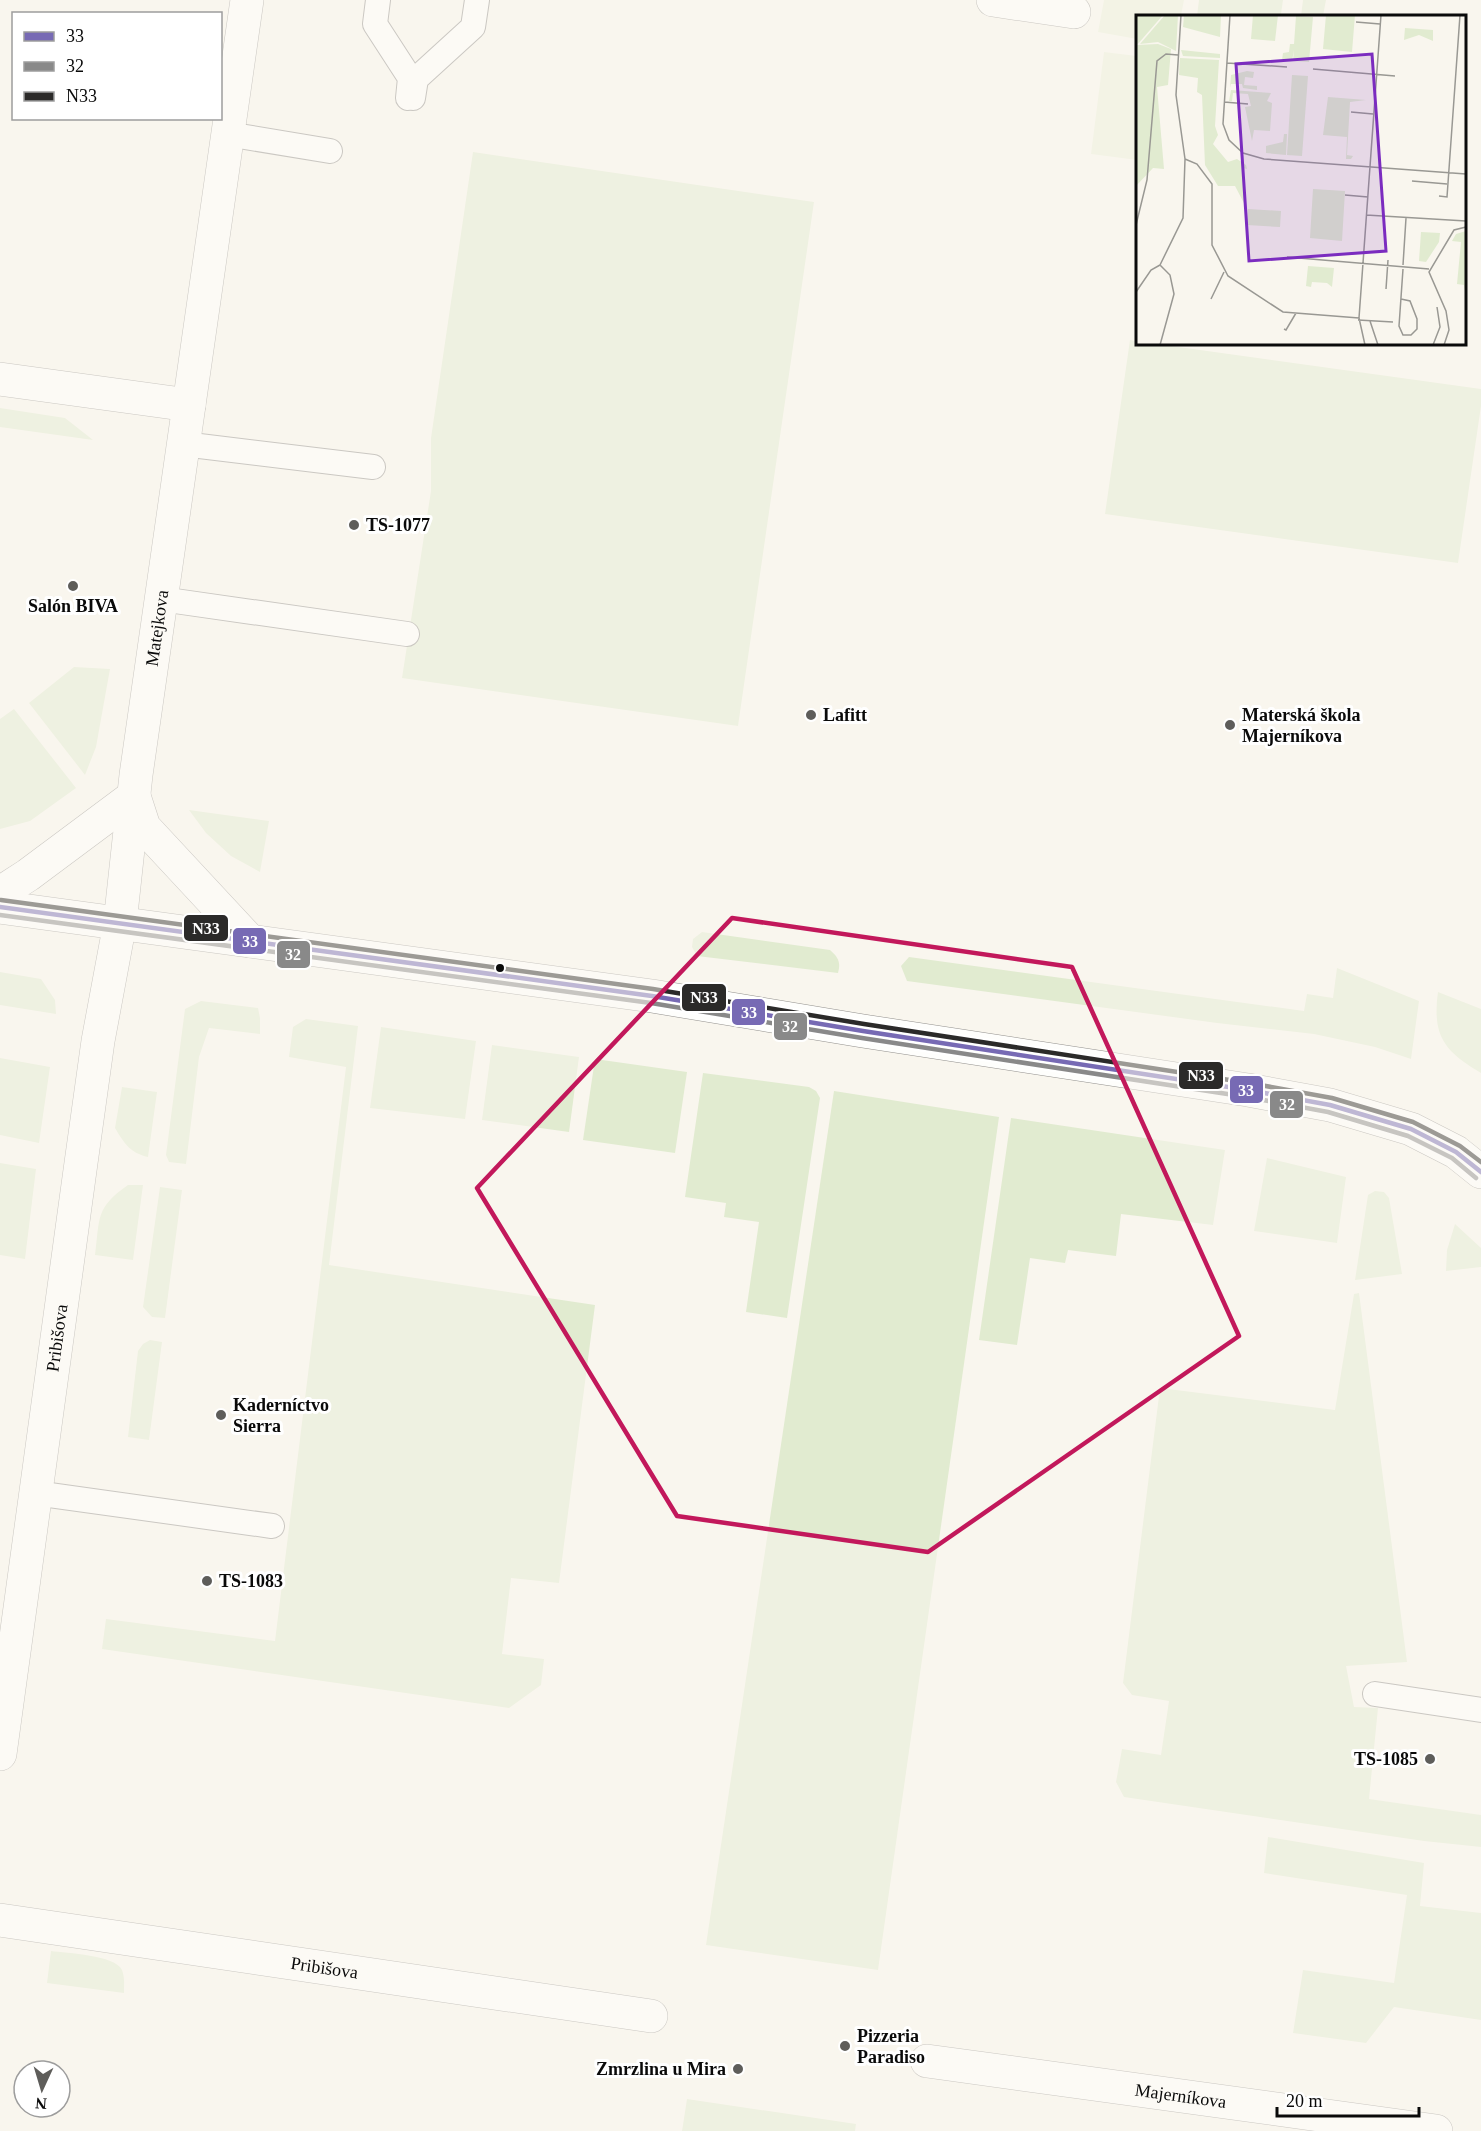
<svg xmlns="http://www.w3.org/2000/svg" width="1481" height="2131" font-family="'Times New Roman',serif">
  <style>
    .green { fill: #e1ebd0 }
    .pitch { fill: #ebf0da }
    .lines { fill: none; stroke-linecap: round; stroke-linejoin: round }
    .service-casing { stroke: #92908d; stroke-width: 26 }
    .pedestrian-casing { stroke: #92908d; stroke-width: 34 }
    .minor-casing { stroke: #92908d; stroke-width: 34 }
    .tertiary-casing { stroke: #92908d; stroke-width: 34 }
    .service { stroke: #fefefc; stroke-width: 24 }
    .pedestrian { stroke: #fefefc; stroke-width: 33 }
    .minor { stroke: #fefefc; stroke-width: 33 }
    .tertiary { stroke: #fefefc; stroke-width: 33 }
    .bus-1-casing { stroke: #fff; stroke-width: 9 }
    .bus-2-casing { stroke: #fff; stroke-width: 9 }
    .bus-3-casing { stroke: #fff; stroke-width: 9 }
    .bus-1 { stroke: #776ab4; stroke-width: 4.5 }
    .bus-2 { stroke: #898989; stroke-width: 4.5 }
    .bus-3 { stroke: #2b2a29; stroke-width: 4.5 }
    .marked { fill: none; stroke: #c2185b; stroke-width: 4.5; stroke-linejoin: round }
    .poi-dot { fill: #5e5d5a; stroke: #fff; stroke-width: 2 }
    .bus-dot { fill: #0a0a0a; stroke: #fff; stroke-width: 2 }
    .labels { text-anchor: middle; stroke-width: 6; stroke-linejoin: round; paint-order: stroke }
    .poi-label { font-size: 18px; font-weight: bold; fill: #0a0a0a; stroke: #fff; text-anchor: start }
    .street-label { font-size: 18px; fill: #0a0a0a; stroke: #fff }
    .inset-road { fill: none; stroke: #999893; stroke-width: 1.5 }
    .view { fill: #7b2cbf; fill-opacity: 0.15; stroke: #7b2cbf; stroke-width: 3 }
    .inset-edge { fill: none; stroke: #0a0a0a; stroke-width: 3 }
    .line-badge { stroke: #fff; stroke-width: 2 }
    .badge-label { font-size: 16px; text-anchor: middle; font-weight: bold; fill: #fff }
  </style>
  <rect width="100%" height="100%" fill="#f9f6ee"/>
  <g class="green">
    <polygon points="1199,0 1283,0 1281,14 1300,16 1197,16"/>
    <polygon points="1303,0 1326,0 1323,16 1301,16"/>
    <polygon points="473,152 814,202 738,726 402,678 431,491 431,438"/>
    <polygon points="1130,340 1137,341 1138,344 1157,344 1481,389 1481,406 1458,563 1105,514"/>
    <polygon points="0,408 65,418 93,440 0,427"/>
    <polygon points="74,667 110,669 96,747 85,775 29,703"/>
    <polygon points="14,709 76,788 30,821 0,829 0,719"/>
    <polygon points="189,810 269,821 260,872 231,856 206,833"/>
    <path d="M 702,932 L 830,950 C 838,957 841,962 838,973 L 697,956 L 692,947 L 693,939 Z"/>
    <polygon points="909,957 1304,1011 1307,994 1333,998 1337,968 1419,1001 1411,1059 1375,1047 1314,1034 1217,1023 907,981 901,966"/>
    <polygon points="0,972 41,979 55,1000 56,1014 0,1005"/>
    <path d="M 1438,992 L 1481,1009 L 1481,1073 C 1444,1051 1432,1036 1438,992 Z"/>
    <polygon points="201,1001 258,1008 260,1018 260,1034 209,1028 199,1057 186,1164 169,1162 166,1155 185,1009"/>
    <polygon points="306,1019 358,1026 329,1265 595,1305 559,1583 511,1578 502,1654 544,1659 541,1685 509,1708 102,1649 106,1619 275,1641 346,1067 289,1057 293,1027"/>
    <polygon points="381,1027 476,1041 465,1119 370,1108"/>
    <polygon points="492,1045 579,1057 569,1132 482,1120"/>
    <polygon points="0,1058 50,1067 39,1143 0,1135"/>
    <polygon points="595,1059 687,1072 675,1153 583,1140"/>
    <polygon points="703,1073 809,1087 816,1091 820,1098 787,1318 746,1312 759,1222 724,1217 726,1203 685,1197"/>
    <path d="M 122,1087 L 157,1092 L 148,1157 C 130,1153 124,1143 115,1128 Z"/>
    <polygon points="834,1091 999,1117 878,1970 706,1945"/>
    <polygon points="1011,1118 1225,1150 1213,1225 1121,1214 1116,1256 1068,1250 1065,1263 1030,1258 1017,1345 979,1340"/>
    <polygon points="1267,1158 1346,1177 1337,1243 1254,1231"/>
    <polygon points="0,1163 36,1169 25,1259 0,1255"/>
    <path d="M 128,1185 L 143,1185 L 133,1260 L 95,1255 C 100,1218 95,1208 128,1185 Z"/>
    <polygon points="160,1187 182,1190 165,1318 152,1317 143,1307"/>
    <polygon points="1375,1191 1384,1192 1389,1198 1402,1274 1355,1280 1368,1195"/>
    <polygon points="1455,1224 1481,1248 1481,1267 1446,1271 1447,1250"/>
    <polygon points="1359,1293 1407,1662 1346,1666 1354,1707 1378,1708 1369,1799 1481,1815 1481,1847 1424,1841 1124,1797 1116,1782 1122,1749 1161,1755 1169,1701 1132,1695 1123,1683 1160,1388 1335,1410 1354,1294"/>
    <polygon points="150,1340 162,1342 149,1440 128,1437 138,1351 143,1344"/>
    <polygon points="1268,1837 1424,1863 1420,1906 1481,1913 1481,2020 1394,2007 1366,2043 1293,2033 1303,1970 1394,1983 1407,1895 1264,1873"/>
    <path d="M 51,1951 C 67,1953 115,1955 122,1970 C 125,1978 124,1986 124,1993 L 47,1983 Z"/>
    <polygon points="687,2099 856,2124 855,2131 682,2131"/>
  </g>
  <g class="pitch">
    <polygon points="1104,0 1184,0 1181,16 1138,16 1137,39 1098,32"/>
    <polygon points="1104,52 1137,56 1137,160 1091,154"/>
  </g>
  <g class="lines">
    <g class="service-casing">
      <g id="service">
        <polyline points="378,0 375,24 410,78 408,98"/>
        <polyline points="413,98 416,79 473,27 477,0"/>
        <polyline points="227,134 330,151"/>
        <polyline points="183,444 373,467"/>
        <polyline points="161,599 407,634"/>
        <polyline points="35,1493 272,1526"/>
        <polyline points="1375,1694 1481,1710"/>
      </g>
    </g>
    <g class="pedestrian-casing">
      <polyline id="pedestrian" points="0,379 189,405"/>
    </g>
    <g class="minor-casing">
      <g id="minor">
        <polyline points="993,0 1074,12"/>
        <path id="s1" d="M 0,1754 L 81,1163 L 98,1041 L 120,923 L 136,775 L 247,0"/>
        <path id="s2" d="M 0,1920 L 651,2016"/>
        <path id="s3" d="M 927,2061 L 1436,2131"/>
      </g>
    </g>
    <g class="tertiary-casing">
      <g id="tertiary">
        <polyline points="0,893 28,875 134,796 144,827 250,941"/>
        <polyline points="0,907 652,996 863,1031 1248,1090 1330,1105 1411,1129 1456,1152 1481,1172"/>
      </g>
    </g>
    <use href="#service" class="service"/>
    <use href="#pedestrian" class="pedestrian"/>
    <use href="#minor" class="minor"/>
    <use href="#tertiary" class="tertiary"/>
    <g class="bus-1-casing">
      <polyline id="bus-1" points="0,907 652,996 863,1031 1248,1090 1330,1105 1411,1129 1456,1152 1481,1172"/>
    </g>
    <g class="bus-2-casing">
      <polyline id="bus-2" points="0,915 651,1003 862,1038 1247,1097 1328,1112 1408,1136 1452,1158 1476,1178"/>
    </g>
    <g class="bus-3-casing">
      <polyline id="bus-3" points="1,900 653,989 864,1024 1249,1083 1332,1098 1413,1122 1460,1146 1481,1162"/>
    </g>
    <use href="#bus-1" class="bus-1"/>
    <use href="#bus-2" class="bus-2"/>
    <use href="#bus-3" class="bus-3"/>
  </g>
  <path d="M0 0H1481V2131H0ZM 732,918 L 1072,967 L 1239,1336 L 928,1552 L 677,1516 L 477,1188 Z" fill="#f9f6ee" fill-opacity=".55" fill-rule="evenodd"/>
  <path class="marked" d="M 732,918 L 1072,967 L 1239,1336 L 928,1552 L 677,1516 L 477,1188 Z"/>
  <g class="poi-dot">
    <circle cx="354" cy="525" r="6"/>
    <circle cx="73" cy="586" r="6"/>
    <circle cx="811" cy="715" r="6"/>
    <circle cx="1230" cy="725" r="6"/>
    <circle cx="221" cy="1415" r="6"/>
    <circle cx="207" cy="1581" r="6"/>
    <circle cx="1430" cy="1759" r="6"/>
    <circle cx="845" cy="2046" r="6"/>
    <circle cx="738" cy="2069" r="6"/>
  </g>
  <circle class="bus-dot" cx="500" cy="968" r="5"/>
  <g class="labels">
    <g class="poi-label">
      <text x="366" y="531">TS-1077</text>
      <text x="73" y="612" text-anchor="middle">Salón BIVA</text>
      <text x="823" y="721">Lafitt</text>
      <text x="1242" y="721">Materská škola<tspan x="1242" dy="21">Majerníkova</tspan></text>
      <text x="233" y="1411">Kaderníctvo<tspan x="233" dy="21">Sierra</tspan></text>
      <text x="219" y="1587">TS-1083</text>
      <text x="1418" y="1765" text-anchor="end">TS-1085</text>
      <text x="857" y="2042">Pizzeria<tspan x="857" dy="21">Paradiso</tspan></text>
      <text x="726" y="2075" text-anchor="end">Zmrzlina u Mira</text>
    </g>
    <g class="street-label">
      <text dy="6" stroke="none"><textPath href="#s1" startOffset="1137">Matejkova</textPath></text>
      <text dy="6" stroke="none"><textPath href="#s1" startOffset="420">Pribišova</textPath></text>
      <text dy="6" stroke="none"><textPath href="#s2" startOffset="328">Pribišova</textPath></text>
      <text dy="6" stroke="none"><textPath href="#s3" startOffset="256">Majerníkova</textPath></text>
    </g>
  </g>
  <g transform="translate(1136 15)">
    <rect width="330" height="330" fill="#f9f6ee"/>
    <path d="M 0,0 L 27,0 L 1,30 L 22,29 L 35,34 L 32,70 L 21,72 L 28,154 L 17,153 L 0,171 ZM 29,0 L 42,0 L 40,36 L 22,27 L 4,29 ZM 48,0 L 85,0 L 84,22 L 47,12 ZM 117,0 L 142,0 L 139,26 L 115,24 ZM 190,0 L 219,0 L 216,37 L 187,34 ZM 160,1 L 177,2 L 173,47 L 157,46 L 158,35 L 156,46 L 146,45 L 147,38 L 153,37 L 154,29 L 158,29 ZM 269,13 L 297,15 L 297,26 L 283,20 L 268,25 ZM 45,35 L 84,39 L 84,43 L 47,41 ZM 44,43 L 83,45 L 79,111 L 82,120 L 77,129 L 92,147 L 101,144 L 110,150 L 111,154 L 107,153 L 109,190 L 99,171 L 82,171 L 69,150 L 66,80 L 61,77 L 62,63 L 43,60 ZM 111,56 L 118,57 L 117,63 L 109,62 L 108,70 L 121,71 L 121,75 L 107,73 L 106,69 L 95,69 L 94,73 L 95,60 ZM 156,60 L 172,61 L 166,141 L 151,140 ZM 95,75 L 135,78 L 131,86 L 136,88 L 134,116 L 118,115 L 116,126 L 109,92 L 115,91 L 112,79 L 97,78 L 96,86 L 93,86 ZM 192,82 L 230,85 L 214,87 L 211,140 L 217,141 L 215,144 L 210,144 L 211,122 L 187,120 ZM 148,119 L 151,119 L 150,140 L 130,138 L 130,131 L 147,127 ZM 177,174 L 209,176 L 206,226 L 174,223 ZM 112,194 L 145,196 L 144,212 L 111,210 ZM 330,216 L 330,282 L 328,270 L 321,269 L 325,227 L 316,226 L 320,219 ZM 285,217 L 304,218 L 303,227 L 290,247 L 283,246 ZM 172,251 L 198,253 L 196,272 L 191,268 L 176,267 L 175,272 L 170,271 Z" fill="#e1ebd0"/>
    <path class="inset-road" d="M 94,0 L 87,109 L 93,125 L 107,138 L 128,144 L 330,159M 220,7 L 244,9M 91,48 L 151,52M 177,54 L 259,61M 88,87 L 112,89M 215,97 L 237,99M 49,144 L 61,149 L 76,169 L 76,230 L 92,261 L 147,297 L 223,303M 276,166 L 311,169M 209,180 L 232,182M 303,181 L 311,182 L 324,0M 230,200 L 330,206M 0,210 L 11,165 L 21,46 L 30,39 L 42,40M 151,242 L 293,254M 24,250 L 47,203 L 49,144 L 40,80 L 45,0M 267,250 L 270,203M 250,274 L 252,245M 0,277 L 15,255 L 24,250M 75,284 L 88,257M 265,284 L 274,286 L 281,304 L 281,314 L 275,320 L 267,320 L 263,311 L 267,254M 222,305 L 257,307M 234,306 L 242,330M 148,314 L 150,315 L 160,298M 24,330 L 38,279 L 34,260 L 24,250M 229,330 L 223,303 L 245,0M 297,330 L 304,312 L 301,292M 308,330 L 313,315 L 310,296 L 293,257 L 318,215 L 330,212"/>
    <path class="view" d="M 236,39 L 250,236 L 113,246 L 100,49 Z"/>
    <rect width="330" height="330" class="inset-edge"/>
  </g>
  <g class="line-badge">
    <rect x="183" y="914" width="46" height="28" rx="6" fill="#2b2a29"/>
    <rect x="232" y="927" width="35" height="28" rx="6" fill="#776ab4"/>
    <rect x="276" y="940" width="35" height="29" rx="6" fill="#898989"/>
    <rect x="681" y="983" width="46" height="29" rx="6" fill="#2b2a29"/>
    <rect x="731" y="998" width="35" height="28" rx="6" fill="#776ab4"/>
    <rect x="773" y="1012" width="35" height="29" rx="6" fill="#898989"/>
    <rect x="1178" y="1061" width="46" height="29" rx="6" fill="#2b2a29"/>
    <rect x="1229" y="1075" width="35" height="29" rx="6" fill="#776ab4"/>
    <rect x="1269" y="1090" width="35" height="29" rx="6" fill="#898989"/>
  </g>
  <g class="badge-label">
    <text x="206" y="934">N33</text>
    <text x="250" y="947">33</text>
    <text x="293" y="960">32</text>
    <text x="704" y="1003">N33</text>
    <text x="749" y="1018">33</text>
    <text x="790" y="1032">32</text>
    <text x="1201" y="1081">N33</text>
    <text x="1246" y="1096">33</text>
    <text x="1287" y="1110">32</text>
  </g>
  <rect x="12" y="12" width="210" height="108" fill="#ffffff" stroke="#9d9d9d" stroke-width="1.5"/>
  <rect x="24" y="32" width="30" height="9" fill="#776ab4" stroke="#9d9d9d" stroke-width="1.5"/>
  <text x="66" y="42" font-size="18" fill="#0a0a0a">33</text>
  <rect x="24" y="62" width="30" height="9" fill="#898989" stroke="#9d9d9d" stroke-width="1.5"/>
  <text x="66" y="72" font-size="18" fill="#0a0a0a">32</text>
  <rect x="24" y="92" width="30" height="9" fill="#2b2a29" stroke="#9d9d9d" stroke-width="1.5"/>
  <text x="66" y="102" font-size="18" fill="#0a0a0a">N33</text>
  <g transform="translate(42 2089) rotate(184)"><circle r="28" fill="#ffffff" stroke="#9d9d9d" stroke-width="1.5"/>
  <path d="M0-4.5L10 22L0 15L-10 22Z" fill="#5e5d5a"/>
  <text y="-9" font-size="16" font-weight="bold" text-anchor="middle" fill="#0a0a0a">N</text>
  </g>
  <path d="M1277 2107v9h142v-9" fill="none" stroke="#0a0a0a" stroke-width="3"/>
  <text x="1286" y="2107" font-size="18" fill="#0a0a0a" stroke="#ffffff" stroke-width="4.5" paint-order="stroke">20 m</text>
</svg>
